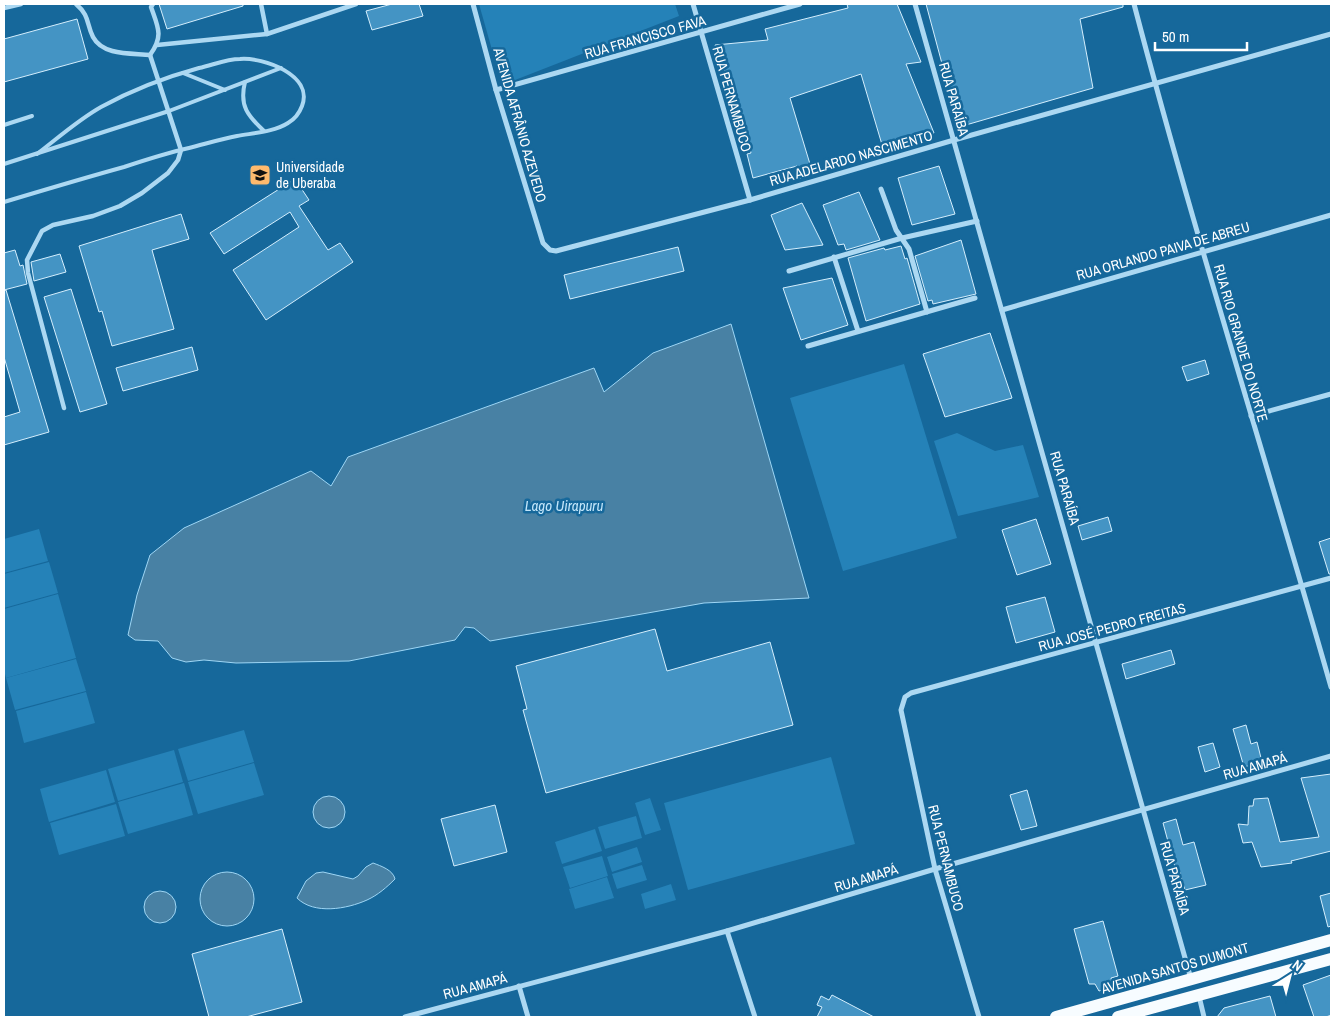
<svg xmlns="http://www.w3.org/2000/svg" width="1335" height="1021" font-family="'Archivo Narrow',sans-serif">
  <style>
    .green { fill: #2582b8 }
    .water { fill: #4881a4; stroke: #9ed6f5 }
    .building { fill: #4494c4; stroke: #d4eefd }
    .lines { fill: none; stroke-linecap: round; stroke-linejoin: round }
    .service { stroke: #acd8f2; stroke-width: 4 }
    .pedestrian { stroke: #acd8f2; stroke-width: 4.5 }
    .minor { stroke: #acd8f2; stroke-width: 5 }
    .primary { stroke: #f7fcff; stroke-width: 12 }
    .labels { text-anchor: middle; stroke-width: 5; stroke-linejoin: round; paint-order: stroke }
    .street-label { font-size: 14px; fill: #fff; stroke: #16689b }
    .poi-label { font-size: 14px; fill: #fff; stroke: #16689b; text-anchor: start }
    .water-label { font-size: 15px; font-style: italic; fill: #c3e6fa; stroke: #16689b }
  </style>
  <rect width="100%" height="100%" fill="#16689b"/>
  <g class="green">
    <polygon points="479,4 675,4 679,16 502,85"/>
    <polygon points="904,364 957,538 843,571 790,398"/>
    <polygon points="957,433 995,451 1023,445 1039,497 958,516 934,441"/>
    <polygon points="39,529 48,561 4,573 4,539"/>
    <polygon points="49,562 58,593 4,608 4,574"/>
    <polygon points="58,594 76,658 6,678 4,670 4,609"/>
    <polygon points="76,659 86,691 15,710 6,678"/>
    <polygon points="86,692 95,723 24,743 16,711"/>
    <polygon points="244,730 254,762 188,781 178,749"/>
    <polygon points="174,750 183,782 118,801 108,769"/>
    <polygon points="831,757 855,844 688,890 664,803"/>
    <polygon points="254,763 264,795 198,814 188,782"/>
    <polygon points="106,770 115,802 49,822 40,789"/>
    <polygon points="184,783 193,815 128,834 118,802"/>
    <polygon points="650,798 661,830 645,835 635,803"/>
    <polygon points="116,804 125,836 59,855 50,823"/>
    <polygon points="636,816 642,838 605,849 598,827"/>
    <polygon points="595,829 602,851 562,864 555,842"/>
    <polygon points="637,847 642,862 612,872 607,857"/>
    <polygon points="602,856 608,876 570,888 563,867"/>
    <polygon points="642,865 647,880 617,889 612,874"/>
    <polygon points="607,877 614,898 575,909 569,889"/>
    <polygon points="671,884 676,900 645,909 641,894"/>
  </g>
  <g class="water">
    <polygon points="731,324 809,598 704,603 490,641 474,628 465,627 455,640 349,661 236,663 204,660 186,662 172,658 158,641 135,640 128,635 137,595 150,555 184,528 311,471 331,486 348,457 594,368 604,392 653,353"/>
    <circle cx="329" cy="812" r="16"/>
    <path d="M 373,863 C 381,866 393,870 395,879 C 387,887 378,895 367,900 C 347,909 314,915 297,898 L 306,881 L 316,873 L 323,872 L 353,879 L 358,876 L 366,867 Z"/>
    <circle cx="227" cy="899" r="27"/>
    <circle cx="160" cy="907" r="16"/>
  </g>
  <g class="building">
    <polygon points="159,4 243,4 243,6 167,29"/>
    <polygon points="392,4 419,4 423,16 372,30 366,11"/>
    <polygon points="847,4 897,4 921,62 906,64 934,133 883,148 861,74 790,98 813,174 800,178 797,166 753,178 747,154 751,153 732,83 729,84 715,45 768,40 765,29 848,8"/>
    <polygon points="926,4 1123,4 1123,7 1080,19 1093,88 959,127"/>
    <polygon points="77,19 88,59 4,82 4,39"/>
    <polygon points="939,166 955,214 912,225 898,178"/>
    <polygon points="295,179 309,200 299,206 328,250 340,243 353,262 266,320 233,270 299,227 290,212 224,254 210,233"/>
    <polygon points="859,192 880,240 846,250 844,244 838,245 823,205"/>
    <polygon points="802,203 823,245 785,250 771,215"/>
    <polygon points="181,214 189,239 152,250 174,329 112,346 102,311 99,312 79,246"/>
    <polygon points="961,240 976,294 933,304 932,300 928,301 915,256"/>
    <polygon points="901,246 905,259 907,258 920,304 866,321 848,258 884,248 885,250"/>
    <polygon points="678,247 684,271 570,299 564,275"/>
    <polygon points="15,250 20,266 23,265 27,284 4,290 4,253"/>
    <polygon points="60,254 66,272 34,281 31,262"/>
    <polygon points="832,278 848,325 801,340 783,288"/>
    <polygon points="71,289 107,404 80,412 44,297"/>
    <polygon points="6,290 49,432 4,445 4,417 20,412 4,357 4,291"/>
    <polygon points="990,333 1012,398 945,417 923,354"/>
    <polygon points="192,347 198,370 123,391 116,368"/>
    <polygon points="1205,360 1209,374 1187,381 1182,367"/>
    <polygon points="1108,517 1112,531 1082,540 1078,526"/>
    <polygon points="1036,519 1051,564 1017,575 1002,530"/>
    <polygon points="1331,538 1331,574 1329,574 1319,542"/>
    <polygon points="1045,597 1055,632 1016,643 1006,607"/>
    <polygon points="655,629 667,671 770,642 793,725 546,793 523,710 527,709 516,666"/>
    <polygon points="1171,650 1175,664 1126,679 1122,664"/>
    <polygon points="1246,725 1251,744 1257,742 1262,762 1244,767 1233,729"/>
    <polygon points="1213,743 1220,767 1205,772 1198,747"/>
    <polygon points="1331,774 1331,851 1291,861 1292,863 1261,867 1252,842 1243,843 1238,824 1248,825 1249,806 1253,806 1254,799 1268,798 1280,842 1319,837 1301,778"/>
    <polygon points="1027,790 1037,826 1021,830 1010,795"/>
    <polygon points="495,805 507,852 454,866 441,819"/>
    <polygon points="1176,819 1183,845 1194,842 1206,885 1185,890 1179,870 1176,871 1163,823"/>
    <polygon points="1331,893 1331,926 1328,927 1320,896"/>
    <polygon points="1103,921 1118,976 1111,978 1113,987 1099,991 1095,984 1089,984 1074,929"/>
    <polygon points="282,929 302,1002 246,1017 209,1017 192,954"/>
    <polygon points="1331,975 1331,1015 1326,1017 1314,1017 1303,985"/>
    <polygon points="832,995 874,1017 817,1017 822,1007 817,1005 821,996 829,1000"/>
    <polygon points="1270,996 1276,1017 1217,1017 1224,1008"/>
  </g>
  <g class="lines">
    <g class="service">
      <polyline points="183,73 225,90"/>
      <path d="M 245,82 C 239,106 248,116 264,131"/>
      <polyline points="4,125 32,116"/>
      <polyline points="4,164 169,111 281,68"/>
      <path d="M 4,202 C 44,190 84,178 124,167 C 145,160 167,153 189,148 C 205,144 221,139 237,136 C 253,133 274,132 288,123 C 295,119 299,114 302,106 C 314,75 263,57 240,59 C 226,59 213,65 199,68 C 166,77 132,90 101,107 C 78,120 58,138 37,154"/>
    </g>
    <g class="pedestrian">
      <path d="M 76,4 C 90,16 86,23 93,37 C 103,56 132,53 150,55"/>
      <polyline points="261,4 267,34"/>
      <polyline points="4,8 21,4"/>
      <polyline points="157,45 267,34 356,4"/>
      <path d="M 150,55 C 164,36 158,27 151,7 L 153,4"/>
      <polyline points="64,408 28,273 27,260 42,231 53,225 93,216 120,206 142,193 168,173 178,160 181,150 150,55"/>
    </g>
    <g class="minor">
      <polyline points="473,4 496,90 543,243 550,250 556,251 750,200 954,140 1331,34"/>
      <polyline points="693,4 750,200"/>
      <path d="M 915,4 C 1008,328 1101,653 1191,979"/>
      <path d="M 1134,4 C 1194,233 1266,459 1331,687"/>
      <polyline points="496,90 800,4"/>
      <polyline points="881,189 896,230 909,249 927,312"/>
      <polyline points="834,257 858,331"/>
      <polyline points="789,271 902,238 977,221"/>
      <polyline points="1002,310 1331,215"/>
      <polyline points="808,346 975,298"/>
      <polyline points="1251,416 1331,394"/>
      <polyline points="727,931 755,1017"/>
      <polyline points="519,986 528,1017"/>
      <polyline points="1199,996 1204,1017"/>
      <polyline points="405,1017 727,931 935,869 1331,756"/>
      <polyline points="979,1017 935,869 901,710 905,697 911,693 1331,578"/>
    </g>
    <g class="primary">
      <polyline points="1056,1017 1331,940"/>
      <polyline points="1118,1017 1331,959"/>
    </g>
  </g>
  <defs>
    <g id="university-square" transform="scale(1.125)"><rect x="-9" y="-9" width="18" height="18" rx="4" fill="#ffba6d" stroke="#16689b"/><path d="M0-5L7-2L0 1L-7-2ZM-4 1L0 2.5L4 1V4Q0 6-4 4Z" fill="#111"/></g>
  </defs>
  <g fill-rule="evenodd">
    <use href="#university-square" x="260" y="175"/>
  </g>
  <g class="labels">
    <g class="street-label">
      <text transform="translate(645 37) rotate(-16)" y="5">RUA FRANCISCO FAVA</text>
      <text transform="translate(732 99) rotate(74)" y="5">RUA PERNAMBUCO</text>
      <text transform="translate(954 99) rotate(74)" y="5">RUA PARAÍBA</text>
      <text transform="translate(520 125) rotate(74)" y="5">AVENIDA AFRÂNIO AZEVEDO</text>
      <text transform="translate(851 158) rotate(-16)" y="5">RUA ADELARDO NASCIMENTO</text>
      <text transform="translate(1163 251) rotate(-16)" y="5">RUA ORLANDO PAIVA DE ABREU</text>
      <text transform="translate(1241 343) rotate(74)" y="5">RUA RIO GRANDE DO NORTE</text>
      <text transform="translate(1065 488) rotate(74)" y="5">RUA PARAÍBA</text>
      <text transform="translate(1112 627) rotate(-15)" y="5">RUA JOSÉ PEDRO FREITAS</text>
      <text transform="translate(1255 766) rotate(-16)" y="5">RUA AMAPÁ</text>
      <text transform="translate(946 858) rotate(76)" y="5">RUA PERNAMBUCO</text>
      <text transform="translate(866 878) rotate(-17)" y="5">RUA AMAPÁ</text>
      <text transform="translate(1175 878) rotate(74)" y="5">RUA PARAÍBA</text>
      <text transform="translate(1175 968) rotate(-16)" y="5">AVENIDA SANTOS DUMONT</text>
      <text transform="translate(475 986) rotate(-15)" y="5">RUA AMAPÁ</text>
    </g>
    <g class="poi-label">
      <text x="276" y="172">Universidade<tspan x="276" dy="16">de Uberaba</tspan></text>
    </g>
    <g class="water-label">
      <text x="564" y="511">Lago Uirapuru</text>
    </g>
  </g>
  <rect width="1335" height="1021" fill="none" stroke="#ffffff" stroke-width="10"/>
  <g transform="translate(1290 976) rotate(36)" stroke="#16689b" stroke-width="4" paint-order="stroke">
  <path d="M0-4L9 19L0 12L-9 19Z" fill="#ffffff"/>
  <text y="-8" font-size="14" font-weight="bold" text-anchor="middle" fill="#ffffff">N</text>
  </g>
  <path d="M1155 42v8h92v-8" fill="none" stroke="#ffffff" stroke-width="2.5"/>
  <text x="1162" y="42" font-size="15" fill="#ffffff" stroke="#16689b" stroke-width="4" paint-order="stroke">50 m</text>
</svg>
